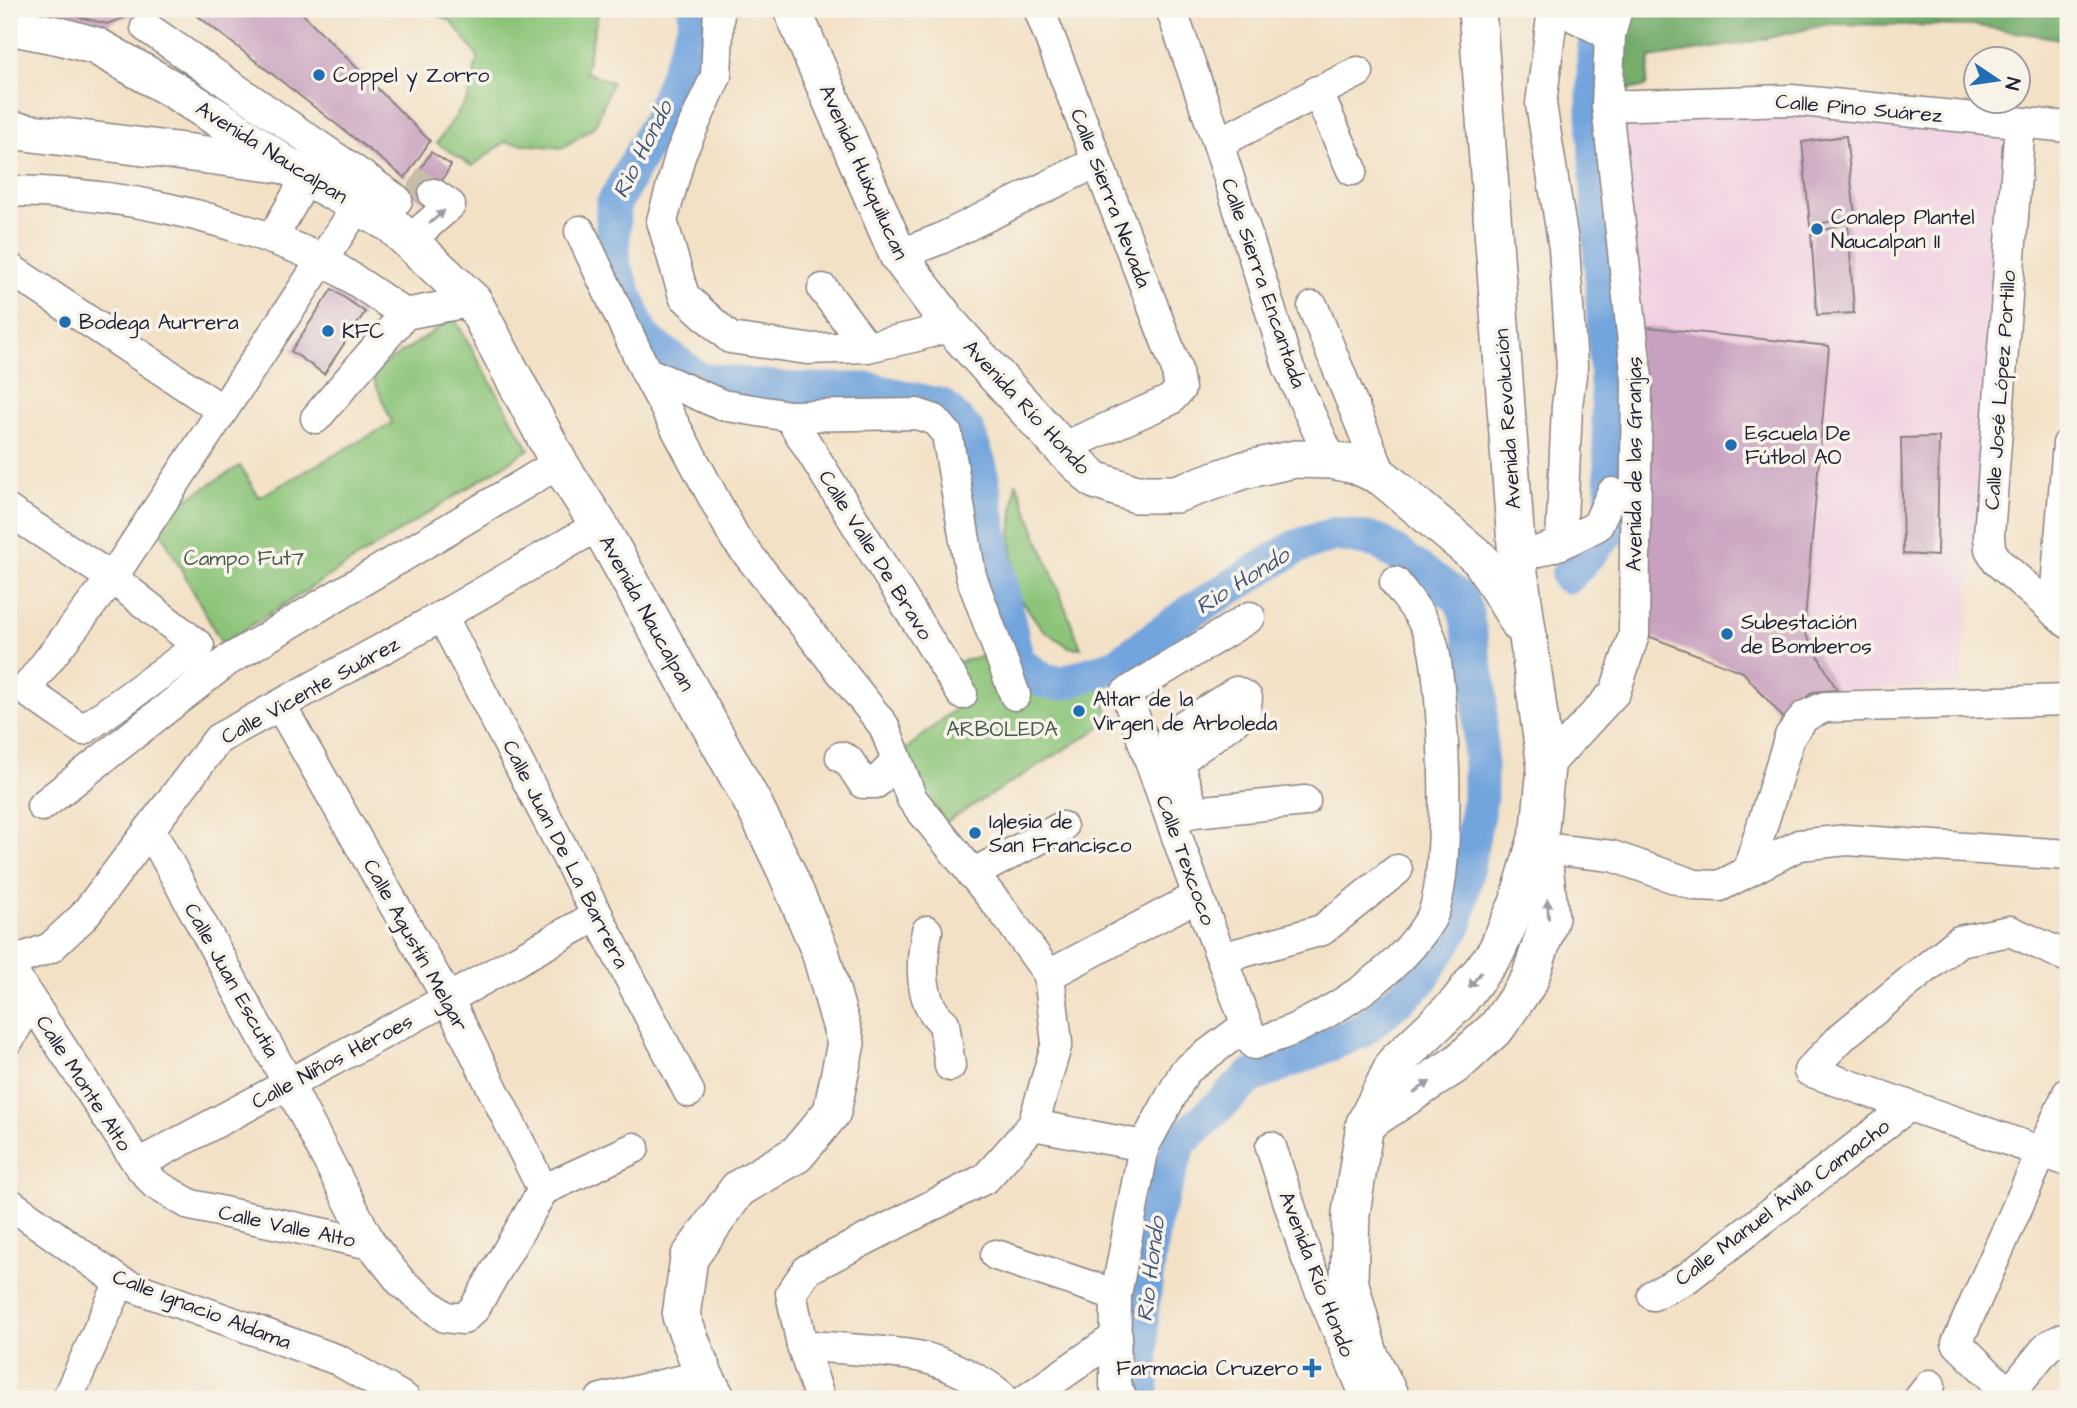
<svg xmlns="http://www.w3.org/2000/svg" width="2077" height="1408" font-family="'Architects Daughter',sans-serif">
  <style>
    .built { fill: #f1d0e3 }
    .green { fill: #8bc478; stroke: #56735a; stroke-width: 2 }
    .forest { fill: #70aa68; stroke: #496652; stroke-width: 2 }
    .lines { fill: none; stroke-linecap: round; stroke-linejoin: round }
    .river { stroke: #72a4dd; stroke-width: 35 }
    .building { fill: #c8a1c0 }
    .minor-tunnel { stroke: #c9bbaa; stroke-width: 30; stroke-dasharray: 30 15; stroke-linecap: butt }
    .minor-casing { stroke: #8a8280; stroke-width: 33 }
    .major-casing { stroke: #8a8280; stroke-width: 40 }
    .minor { stroke: #fff; stroke-width: 30 }
    .major { stroke: #fff; stroke-width: 37 }
    .oneway { fill: #9c9ca7 }
    .poi-dot { fill: #1f6fb2; stroke: #f7f3e8; stroke-width: 2.5 }
    .labels { text-anchor: middle; stroke-width: 7; stroke-linejoin: round; paint-order: stroke }
    .poi-label { font-size: 21px; fill: #22223b; stroke: #f7f3e8; text-anchor: start }
    .street-label { font-size: 21px; fill: #22223b; stroke: #f7f3e8 }
    .park-label { font-size: 21px; fill: #475b50; stroke: #f7f3e8 }
    .water-label { font-size: 23px; font-style: italic; fill: #42567c; stroke: #f7f3e8 }
  </style>
  <rect width="100%" height="100%" fill="#f7f3e8"/>
  <filter id="ink" filterUnits="userSpaceOnUse"><feTurbulence type="fractalNoise" baseFrequency=".0143" numOctaves="2"/><feDisplacementMap in="SourceGraphic" scale="14" xChannelSelector="R" yChannelSelector="G"/><feConvolveMatrix kernelMatrix="1 2 1 2 8 2 1 2 1" color-interpolation-filters="sRGB"/></filter>
  <filter id="wash" filterUnits="userSpaceOnUse"><feTurbulence type="fractalNoise" baseFrequency=".00686" numOctaves="4" result="noise"/><feDisplacementMap in="SourceGraphic" scale="28" xChannelSelector="R" yChannelSelector="G"/><feGaussianBlur stdDeviation="1.57" result="paint"/><feColorMatrix in="noise" values="0 0 0 0 0 0 0 0 0 0 0 0 0 0 0 0 0 1.4 0 .05"/><feComposite in="paint" operator="in"/></filter>
  <g filter="url(#wash)">
    <rect width="100%" height="100%" fill="#f3e1c6"/>
    <polygon class="built" points="1802,110 2011,132 1994,362 1960,685 1837,690 1804,631 1829,346 1637,326 1621,116"/>
    <g class="green">
      <polygon points="424,9 599,9 585,72 612,82 595,126 562,148 505,142 472,166 437,143 468,98 478,57 451,21"/>
      <polygon points="454,318 529,449 222,644 154,519 240,466 259,497 392,423 371,373"/>
      <polygon points="1016,482 1081,648 1069,647 1042,629 1015,591 1011,533"/>
      <polygon points="996,652 1003,675 1032,688 1067,694 1098,681 1111,721 925,835 899,755 959,706 945,666"/>
    </g>
    <polygon class="forest" points="1628,9 2068,9 2068,40 1977,26 1828,24 1751,42 1650,58 1646,86 1616,93"/>
    <g class="lines">
      <g class="river">
        <polyline points="695,9 696,23 660,119 613,205 613,264 642,337 700,380 791,390 872,390 942,406 967,431 980,467 996,565 1017,661 1044,681 1063,683 1117,665 1195,609 1296,547 1335,534 1378,541 1460,598 1466,613 1480,692 1480,798 1456,924 1419,982 1361,1031 1250,1077 1180,1142 1154,1218 1141,1314 1142,1399"/>
        <polyline points="1568,576 1614,526 1594,112 1594,54 1600,9"/>
      </g>
    </g>
    <g id="blocks">
      <g class="building">
        <polygon points="46,9 149,9 107,24"/>
        <polygon points="189,9 298,9 430,141 405,178"/>
        <polygon points="1846,136 1855,216 1810,226 1802,142"/>
        <polygon points="431,152 451,165 429,203 406,192"/>
        <polygon points="1848,223 1854,313 1817,315 1811,234"/>
        <polygon points="332,289 365,312 324,374 291,351"/>
        <polygon points="1637,326 1829,346 1804,631 1837,690 1812,692 1785,720 1743,672 1648,636"/>
        <polygon points="1939,437 1937,556 1903,554 1901,438"/>
      </g>
    </g>
  </g>
  <g filter="url(#ink)">
    <use href="#blocks" fill-opacity="0" stroke="#8a8280" stroke-width="2"/>
    <g class="lines">
      <polyline class="minor-tunnel" points="411,180 434,194"/>
      <g class="minor-casing">
        <g id="minor">
          <polyline points="719,9 716,76 681,153 662,221 684,296 730,338 807,349 867,347 913,337 951,326"/>
          <polyline points="1039,9 1176,367 1180,389 1170,400 1062,448"/>
          <polyline points="1171,9 1218,143 1288,366 1331,460"/>
          <polyline points="1553,9 1541,104 1564,248 1572,367 1567,406 1561,544"/>
          <polyline points="1559,9 1610,35"/>
          <polyline points="146,27 397,200"/>
          <polyline points="1317,91 1352,170"/>
          <polyline points="1607,106 1791,100 2068,127"/>
          <polyline points="2020,123 1989,535 1990,549 1998,562 2068,623"/>
          <polyline points="1218,143 1358,72"/>
          <path d="M 9,191 C 93,192 175,205 255,233 C 278,241 303,249 324,261 C 352,277 378,296 405,314"/>
          <polyline points="580,231 646,372 735,538 884,726 912,799 1006,915 1049,975 1057,1043 1033,1125 986,1178 808,1269 791,1293 802,1345 820,1399"/>
          <polyline points="272,239 307,177"/>
          <polyline points="409,241 450,205 434,194"/>
          <polyline points="898,255 940,239 1097,162"/>
          <polyline points="9,268 222,410"/>
          <polyline points="823,289 867,347"/>
          <polyline points="1313,307 1382,477"/>
          <polyline points="646,372 722,405 789,416 917,414 935,420 947,434 971,576 1015,695"/>
          <polyline points="789,416 962,694"/>
          <polyline points="316,418 405,314 473,301"/>
          <polyline points="9,511 112,578 373,183"/>
          <polyline points="1517,558 1561,544 1597,526 1612,493"/>
          <polygon points="112,578 199,646 83,730 25,690"/>
          <polyline points="2054,611 2068,444"/>
          <polyline points="442,616 689,1092"/>
          <path d="M 1250,617 L 1126,693 L 1198,896 L 1254,1044 C 1269,1038 1285,1034 1299,1027 C 1348,1003 1401,968 1430,920 C 1453,881 1444,694 1433,646 C 1427,621 1410,602 1395,582"/>
          <polyline points="280,705 448,999 543,1190"/>
          <polyline points="841,757 848,760 863,783 876,783 897,761"/>
          <polyline points="1178,762 1245,713 1247,698 1236,692 1172,733 1178,762 1194,812"/>
          <polyline points="1546,767 1615,692 1634,635 1637,379 1607,106 1610,35 1617,9"/>
          <polyline points="42,806 227,661 559,463"/>
          <polyline points="1175,817 1194,812 1305,801"/>
          <polyline points="150,829 289,1085 371,1244 402,1283 445,1317 463,1319 474,1309 543,1190 634,1148"/>
          <polyline points="1542,848 1612,856 1695,885 1720,886 1799,845 1847,840 2068,855"/>
          <polyline points="1748,871 1790,736 1805,716 1825,707 2068,700"/>
          <polyline points="972,874 1062,827"/>
          <path d="M 927,931 C 921,960 918,1003 944,1023 L 950,1066"/>
          <polyline points="2068,957 2010,931 1959,941 1844,1035 1809,1071 2068,1161"/>
          <polyline points="1222,958 1322,930 1397,870"/>
          <polyline points="9,963 50,948 83,917 218,739 442,616 599,525"/>
          <polyline points="9,967 138,1164 155,1184 191,1205 371,1244"/>
          <polyline points="1049,975 1198,896"/>
          <polyline points="9,1039 31,1001"/>
          <polyline points="1033,1125 1144,1146"/>
          <polyline points="1271,1147 1307,1259 1367,1399"/>
          <polyline points="138,1164 448,999 598,915"/>
          <polyline points="9,1203 120,1282 338,1360 405,1399"/>
          <polyline points="996,1255 1116,1295"/>
          <polyline points="1653,1295 1687,1278 1909,1106"/>
          <path d="M 802,1345 C 840,1349 880,1350 917,1356 C 940,1360 989,1382 1004,1399"/>
          <polyline points="2009,1394 2048,1346 2068,1336"/>
          <polyline points="67,1399 120,1282"/>
          <polyline points="601,1399 704,1375"/>
          <polyline points="1027,1399 1117,1336"/>
          <polyline points="1122,1399 1115,1385 1116,1295 1144,1146 1185,1071 1240,1030 1247,1028"/>
          <polyline points="1919,1399 1930,1385"/>
          <polyline points="2012,1399 2009,1394 1957,1343 2068,1093"/>
        </g>
      </g>
      <g class="major-casing">
        <g id="major">
          <polyline points="792,9 898,255 951,326 1062,448 1095,480 1136,494 1176,494 1244,470 1295,459 1331,460 1356,465 1382,477 1481,560 1520,624"/>
          <polyline points="9,26 60,36 96,46 172,89 224,122 284,164 391,224 473,301 559,463 599,525 755,807 786,871 820,951 846,1043 832,1112 797,1154 738,1189 689,1258 681,1316 704,1375 717,1399"/>
          <polyline points="9,130 279,164"/>
          <polyline points="1365,1124 1458,1063 1497,1027 1529,981 1550,918 1542,847"/>
          <polyline points="1391,1399 1369,1354 1349,1280 1351,1213 1365,1124 1395,1063 1457,1004 1496,952 1518,903 1540,828 1546,767 1517,558 1477,9"/>
        </g>
      </g>
      <use href="#minor" class="minor"/>
      <use href="#major" class="major"/>
    </g>
    <defs><path id="oneway-solid" d="M-6-.8H1V-3.2L6.5 0L1 3.2V.8H-6Z" transform="scale(1.75)"/></defs>
    <g class="oneway">
      <use href="#oneway-solid" transform="translate(437 217) rotate(-41)"/>
      <use href="#oneway-solid" transform="translate(1548 909) rotate(-93)"/>
      <use href="#oneway-solid" transform="translate(1475 980) rotate(128)"/>
      <use href="#oneway-solid" transform="translate(1422 1087) rotate(-33)"/>
    </g>
  </g>
  <g class="poi-dot">
    <circle cx="319" cy="75" r="7"/>
    <circle cx="1817" cy="229" r="7"/>
    <circle cx="65" cy="322" r="7"/>
    <circle cx="328" cy="331" r="7"/>
    <circle cx="1731" cy="445" r="7"/>
    <circle cx="1727" cy="634" r="7"/>
    <circle cx="1079" cy="711" r="7"/>
    <circle cx="975" cy="833" r="7"/>
    <path d="M1308.5 1357.5h7v7h7v7h-7v7h-7v-7h-7v-7h7z"/>
  </g>
  <g class="labels">
    <g class="poi-label">
      <text x="333" y="82">Coppel y Zorro</text>
      <text x="1831" y="224">Conalep Plantel<tspan x="1831" dy="24">Naucalpan II</tspan></text>
      <text x="79" y="329">Bodega Aurrera</text>
      <text x="342" y="338">KFC</text>
      <text x="1745" y="440">Escuela De<tspan x="1745" dy="24">Fútbol AO</tspan></text>
      <text x="1741" y="629">Subestación<tspan x="1741" dy="24">de Bomberos</tspan></text>
      <text x="1093" y="706">Altar de la<tspan x="1093" dy="24">Virgen de Arboleda</tspan></text>
      <text x="989" y="828">Iglesia de<tspan x="989" dy="24">San Francisco</tspan></text>
      <text x="1298" y="1375" text-anchor="end">Farmacia Cruzero</text>
    </g>
    <g class="street-label">
      <text transform="translate(1859 108) rotate(5)" y="7">Calle Pino Suárez</text>
      <text transform="translate(272 152) rotate(32)" y="7">Avenida Naucalpan</text>
      <text transform="translate(864 172) rotate(66)" y="7">Avenida Huixquilucan</text>
      <text transform="translate(1111 198) rotate(69)" y="7">Calle Sierra Nevada</text>
      <text transform="translate(1264 283) rotate(71)" y="7">Calle Sierra Encantada</text>
      <text transform="translate(2000 390) rotate(-86)" y="7">Calle José López Portillo</text>
      <text transform="translate(1027 407) rotate(47)" y="7">Avenida Río Hondo</text>
      <text transform="translate(1507 419) rotate(-94)" y="7">Avenida Revolución</text>
      <text transform="translate(1634 464) rotate(-90)" y="7">Avenida de las Granjas</text>
      <text transform="translate(876 555) rotate(58)" y="7">Calle Valle De Bravo</text>
      <text transform="translate(647 613) rotate(61)" y="7">Avenida Naucalpan</text>
      <text transform="translate(310 690) rotate(-29)" y="7">Calle Vicente Suárez</text>
      <text transform="translate(566 854) rotate(63)" y="7">Calle Juan De La Barrera</text>
      <text transform="translate(1186 860) rotate(70)" y="7">Calle Texcoco</text>
      <text transform="translate(416 945) rotate(61)" y="7">Calle Agustín Melgar</text>
      <text transform="translate(232 980) rotate(61)" y="7">Calle Juan Escutia</text>
      <text transform="translate(332 1061) rotate(-28)" y="7">Calle Niños Héroes</text>
      <text transform="translate(84 1083) rotate(57)" y="7">Calle Monte Alto</text>
      <text transform="translate(1782 1202) rotate(-37)" y="7">Calle Manuel Ávila Camacho</text>
      <text transform="translate(287 1226) rotate(12)" y="7">Calle Valle Alto</text>
      <text transform="translate(1317 1274) rotate(69)" y="7">Avenida Río Hondo</text>
      <text transform="translate(202 1309) rotate(21)" y="7">Calle Ignacio Aldama</text>
    </g>
    <g class="park-label">
      <text x="244" y="565">Campo Fut7</text>
      <text x="1002" y="736">ARBOLEDA</text>
    </g>
    <g class="water-label">
      <text transform="translate(642 149) rotate(-63)" y="8">Rio Hondo</text>
      <text transform="translate(1242 580) rotate(-32)" y="8">Rio Hondo</text>
      <text transform="translate(1150 1269) rotate(-83)" y="8">Rio Hondo</text>
    </g>
  </g>
  <rect width="2077" height="1408" fill="none" stroke="#f7f3e8" stroke-width="35"/>
  <g transform="translate(1997 80) rotate(103)"><circle r="33" fill="#f7f3e8" stroke="#a29fa3" stroke-width="2"/>
  <path d="M0-5L12 26L0 18L-12 26Z" fill="#1f6fb2"/>
  <text y="-10" font-size="19" font-weight="bold" text-anchor="middle" fill="#22223b">N</text>
  </g>
</svg>
